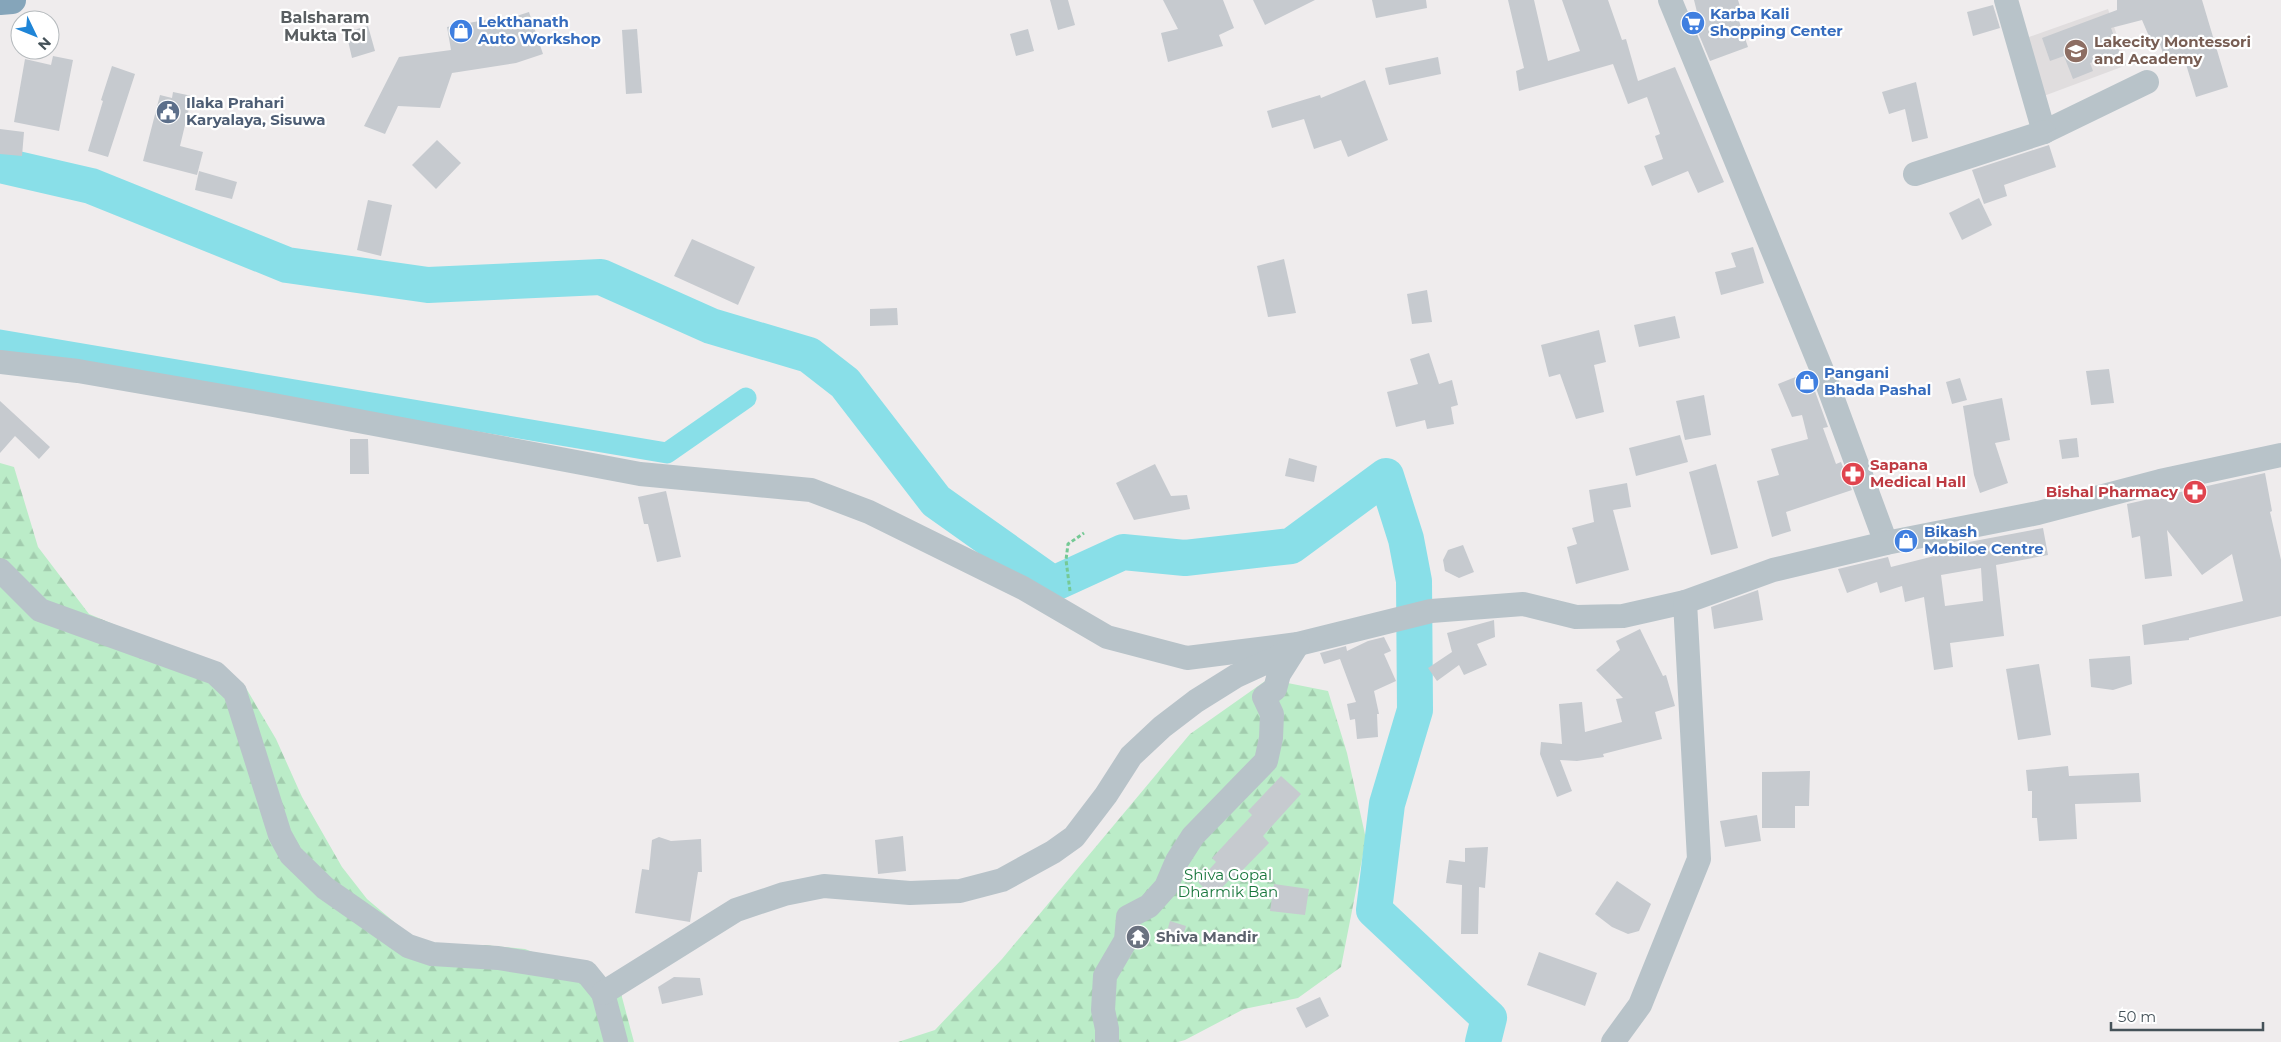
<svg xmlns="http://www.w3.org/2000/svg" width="2281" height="1042" font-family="Montserrat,sans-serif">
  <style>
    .education { fill: #e0ddde }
    .forest { fill: url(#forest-firs) }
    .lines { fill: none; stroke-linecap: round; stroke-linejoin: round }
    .canal { stroke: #89dfe8; stroke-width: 21 }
    .river { stroke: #89dfe8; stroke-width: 36 }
    .building { fill: #c6cacf; fill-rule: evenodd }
    .path { stroke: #75c995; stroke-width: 3; stroke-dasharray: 4 2.5; stroke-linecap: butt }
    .minor { stroke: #b8c3c9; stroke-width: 24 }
    .highway { stroke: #85a5ba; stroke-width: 28 }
    .labels { text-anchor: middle; stroke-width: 4.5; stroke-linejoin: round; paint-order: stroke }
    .shop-label { font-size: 15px; font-weight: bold; fill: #366cbe; stroke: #fff; text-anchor: start }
    .education-label { font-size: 15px; font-weight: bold; fill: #785e54; stroke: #fff; text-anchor: start }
    .service-label { font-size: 15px; font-weight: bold; fill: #4e5e75; stroke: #fff; text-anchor: start }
    .health-label { font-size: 15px; font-weight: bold; fill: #be3a42; stroke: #fff; text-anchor: start }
    .park-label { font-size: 15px; fill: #19773d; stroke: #fff }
    .worship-label { font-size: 15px; font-weight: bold; fill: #5b616d; stroke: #fff; text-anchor: start }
    .neighbourhood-label { font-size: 16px; font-weight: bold; fill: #595e61; stroke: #fff }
  </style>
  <defs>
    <pattern id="forest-firs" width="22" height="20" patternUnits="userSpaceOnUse" patternTransform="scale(1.25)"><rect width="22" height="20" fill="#bbecc8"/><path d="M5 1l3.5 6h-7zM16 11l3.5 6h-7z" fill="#a2ccae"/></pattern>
  </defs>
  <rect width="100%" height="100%" fill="#efeced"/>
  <polygon class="education" points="2108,9 2127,65 2041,97 2026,38"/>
  <g class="forest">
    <polygon points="0,463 14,467 38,547 89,614 161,644 243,683 276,739 302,797 342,867 367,899 432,954 484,945 525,949 619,986 634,1042 0,1042"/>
    <polygon points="1268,679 1328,691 1347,753 1366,839 1341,967 1298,998 1244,1009 1185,1040 1178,1042 898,1042 935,1030 1002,959 1190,734"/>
  </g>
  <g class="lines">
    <polyline class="canal" points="0,340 667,453 746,398"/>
    <polyline class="river" points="0,165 91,186 287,265 428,285 601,277 711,326 809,355 845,383 936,501 1053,584 1123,552 1185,558 1291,546 1386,476 1406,539 1414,581 1415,710 1387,804 1374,910 1489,1018 1483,1042"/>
  </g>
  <g class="building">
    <polygon points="1050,0 1068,0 1075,25 1058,30"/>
    <polygon points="1163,0 1223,0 1234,28 1219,35 1223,46 1168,62 1161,33 1178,29"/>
    <polygon points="1253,0 1315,0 1265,25"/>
    <polygon points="1372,0 1426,0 1427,8 1376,18"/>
    <polygon points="1508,0 1534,0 1548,61 1580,51 1562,0 1608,0 1622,40 1626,39 1638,81 1675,67 1724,182 1698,193 1688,171 1652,186 1644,166 1663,159 1655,136 1660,134 1647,97 1628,104 1613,64 1519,91 1516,71 1524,68"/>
    <polygon points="1694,0 1738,0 1742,13 1737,15 1748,47 1710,61 1692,18 1698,16"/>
    <polygon points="2117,0 2202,0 2228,87 2196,97 2185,61 2167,66 2158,38 2151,41 2142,20 2111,28 2120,53 2090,63 2093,71 2073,79 2064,56 2050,61 2042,38 2117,10"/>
    <polygon points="1993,5 2000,28 1973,36 1967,12"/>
    <polygon points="529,12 543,54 516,63 452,73 440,108 398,106 385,134 364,126 399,57 451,50 447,27 490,19 492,24"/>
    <polygon points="368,26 375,51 352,58 346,32"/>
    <polygon points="637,29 642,93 626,94 622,30"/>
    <polygon points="1028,29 1034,51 1016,56 1010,34"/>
    <polygon points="53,56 73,60 59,131 14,122 25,59 51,65"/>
    <polygon points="1438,57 1441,74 1389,85 1385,68"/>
    <polygon points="112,66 135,74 108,157 88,151 103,101 101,100"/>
    <polygon points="1365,80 1388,140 1348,157 1341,140 1314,149 1304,119 1272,128 1267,111 1320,95 1321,98"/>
    <polygon points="1916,82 1928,138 1912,142 1905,109 1889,114 1882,92"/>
    <polygon points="173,92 192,96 180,146 203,152 197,175 143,161 160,95 172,98"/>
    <polygon points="0,129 24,132 22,156 0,154"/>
    <polygon points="437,140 461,163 436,189 412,165"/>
    <polygon points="2049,145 2056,167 2004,185 2007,196 1984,204 1972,170"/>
    <polygon points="199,171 237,182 232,199 195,190"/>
    <polygon points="1979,198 1992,225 1962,240 1949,213"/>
    <polygon points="368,200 392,205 381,256 357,250"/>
    <polygon points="692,239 755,267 738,305 674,276"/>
    <polygon points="1753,247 1764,283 1721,295 1715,272 1736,267 1731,253"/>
    <polygon points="1284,259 1296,313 1268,317 1257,266"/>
    <polygon points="1427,290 1432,322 1412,324 1407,294"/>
    <polygon points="897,308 898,325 870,326 870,309"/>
    <polygon points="1675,316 1680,338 1639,347 1634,325"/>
    <polygon points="1599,330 1606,362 1594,365 1604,412 1576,419 1560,374 1549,377 1541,345"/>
    <polygon points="1429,353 1439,384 1452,380 1458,405 1451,407 1454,424 1427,429 1425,420 1396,427 1387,392 1418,384 1410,359"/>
    <polygon points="2109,369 2114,403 2091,405 2086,371"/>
    <polygon points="1808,372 1828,427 1823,428 1836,464 1841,462 1852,490 1786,512 1791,531 1772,537 1757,481 1779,475 1771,449 1808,439 1802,415 1792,417 1778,384"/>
    <polygon points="1960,378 1967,400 1952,404 1946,382"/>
    <polygon points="1704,395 1711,435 1685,440 1676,401"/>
    <polygon points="2002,398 2010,440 1995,443 2008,483 1980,493 1974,475 1963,406"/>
    <polygon points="0,401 50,447 39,459 15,436 0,453"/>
    <polygon points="1680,435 1688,462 1636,476 1629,448"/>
    <polygon points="2077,438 2079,457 2062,459 2059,440"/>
    <polygon points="350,439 368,439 369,474 350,474"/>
    <polygon points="1289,458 1317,466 1314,482 1285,476"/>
    <polygon points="1155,464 1171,496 1187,495 1190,509 1134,520 1116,483"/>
    <polygon points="1716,464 1738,548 1711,555 1689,472"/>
    <polygon points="2265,473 2272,511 2270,512 2281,560 2281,616 2189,638 2189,640 2144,645 2142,625 2243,601 2232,554 2202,575 2167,530 2172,576 2145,579 2140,536 2132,538 2127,504"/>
    <polygon points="1627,483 1631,507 1613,510 1629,570 1576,584 1567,547 1577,544 1572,528 1594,522 1589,490"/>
    <polygon points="666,491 681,557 657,562 648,524 644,524 638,497"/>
    <path d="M 2043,528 L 2048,555 L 1996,565 L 2004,636 L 1950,643 L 1953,667 L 1934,670 L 1924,597 L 1905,602 L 1902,586 L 1880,593 L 1877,582 L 1847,593 L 1838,569 L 1888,557 L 1891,567 L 1954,551 L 1953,545 ZM 1981,568 L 1983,601 L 1945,606 L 1941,575 Z"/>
    <polygon points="1463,545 1474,572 1459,578 1445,571 1443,560 1448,550"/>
    <polygon points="1758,590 1763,620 1714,629 1711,607"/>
    <polygon points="1494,620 1495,637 1477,644 1487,665 1464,675 1459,665 1437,681 1428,668 1452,652 1447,633"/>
    <polygon points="1640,629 1663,676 1666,675 1675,706 1655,712 1662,739 1603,754 1604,757 1577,761 1560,760 1572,791 1557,797 1540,754 1541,742 1562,744 1559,704 1582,702 1585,732 1622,722 1616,699 1623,698 1596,670 1620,650 1616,641"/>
    <polygon points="1384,637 1391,651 1384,654 1396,681 1374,691 1379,714 1377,714 1378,737 1357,739 1355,719 1350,720 1347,704 1356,702 1340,659 1324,664 1320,653 1346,646 1347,651 1368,641"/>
    <polygon points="2130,656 2132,684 2113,690 2091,687 2089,659"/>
    <polygon points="2039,664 2051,735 2018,740 2006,669"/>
    <polygon points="2068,766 2069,776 2139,773 2141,802 2075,804 2077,839 2039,841 2037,818 2032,818 2032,791 2028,791 2026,770"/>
    <polygon points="1810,771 1809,806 1795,806 1795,828 1762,828 1762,772"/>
    <polygon points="1281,776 1301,794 1263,836 1269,843 1234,879 1232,877 1213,897 1198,882 1216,862 1212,858 1252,815 1248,811"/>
    <polygon points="1757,815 1761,841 1725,847 1720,821"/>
    <polygon points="903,836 906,871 878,874 875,840"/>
    <polygon points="659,837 671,841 701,839 702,872 698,872 690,922 635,913 642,869 649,870 652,840"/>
    <polygon points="1488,847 1485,888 1479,887 1478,934 1461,934 1462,885 1446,883 1449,860 1465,862 1465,848"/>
    <polygon points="1617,881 1651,904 1639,931 1628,934 1612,927 1595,914"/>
    <polygon points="1274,884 1309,889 1305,915 1270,911"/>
    <polygon points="1170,921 1186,926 1180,945 1164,942"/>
    <polygon points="1539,952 1597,973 1585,1006 1527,985"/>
    <polygon points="674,977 700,978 703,995 662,1004 658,987"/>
    <polygon points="1320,997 1329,1016 1306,1028 1296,1008"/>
  </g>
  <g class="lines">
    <polyline class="path" points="1070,591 1066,560 1068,544 1084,533"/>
    <g class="minor">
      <polyline points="1670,0 1824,375 1886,543"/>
      <polyline points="2006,0 2044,132 2147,82"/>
      <polyline points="1915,174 2044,132"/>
      <polyline points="0,362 78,371 268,404 640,474 811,490 869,512 1023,588 1107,637 1187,658 1298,644 1431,611 1523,604 1576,617 1623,616 1685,602"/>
      <polyline points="0,570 40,610 215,673 235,692 280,835 291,855 325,888 408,946 432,954 498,958 586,972 603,993 616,1042"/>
      <polyline points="603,993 736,910 784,894 824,886 910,893 960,891 1002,880 1053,852 1074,837 1106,795 1131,756 1162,727 1196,701 1236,676 1280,656 1298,644 1279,674 1275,689 1264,697 1272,714 1271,738 1266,761 1193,836 1177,861 1166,887 1149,906 1128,917 1126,940 1105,976 1103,1010 1107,1029 1107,1042"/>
      <polyline points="1613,1042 1640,1005 1699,859 1685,602 1773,570 1886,543 2038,513 2160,481 2281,455"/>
    </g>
    <polyline class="highway" points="0,1 12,0"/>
  </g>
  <defs>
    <g id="supermarket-disc" transform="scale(1.25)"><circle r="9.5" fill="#3f7fe0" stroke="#fff"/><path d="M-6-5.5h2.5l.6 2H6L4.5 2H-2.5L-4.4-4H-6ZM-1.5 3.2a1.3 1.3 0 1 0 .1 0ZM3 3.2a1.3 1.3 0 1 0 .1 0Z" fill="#fff"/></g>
    <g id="shop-disc" transform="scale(1.25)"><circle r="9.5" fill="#3f7fe0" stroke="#fff"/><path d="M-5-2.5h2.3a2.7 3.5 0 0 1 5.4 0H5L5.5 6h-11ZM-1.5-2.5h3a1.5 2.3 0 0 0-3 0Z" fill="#fff"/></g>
    <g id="school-disc" transform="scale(1.25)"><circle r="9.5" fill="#8d6e63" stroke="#fff"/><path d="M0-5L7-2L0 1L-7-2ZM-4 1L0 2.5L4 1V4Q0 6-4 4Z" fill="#fff"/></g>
    <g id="civic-disc" transform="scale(1.25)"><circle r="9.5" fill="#5c6f8a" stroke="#fff"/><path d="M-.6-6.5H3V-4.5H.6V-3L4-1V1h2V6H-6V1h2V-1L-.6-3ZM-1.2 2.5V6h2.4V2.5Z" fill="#fff"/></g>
    <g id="pharmacy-disc" transform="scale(1.25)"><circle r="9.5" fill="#e0444e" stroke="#fff"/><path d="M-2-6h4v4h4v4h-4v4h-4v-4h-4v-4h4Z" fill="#fff"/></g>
    <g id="temple-disc" transform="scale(1.25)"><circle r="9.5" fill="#6b7280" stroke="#fff"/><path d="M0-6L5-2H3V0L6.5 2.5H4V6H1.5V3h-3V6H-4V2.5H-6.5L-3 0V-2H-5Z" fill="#fff"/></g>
  </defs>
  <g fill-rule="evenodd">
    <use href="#supermarket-disc" x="1693" y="23"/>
    <use href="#shop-disc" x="461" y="31"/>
    <use href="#school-disc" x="2076" y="51"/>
    <use href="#civic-disc" x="168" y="112"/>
    <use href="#shop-disc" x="1807" y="382"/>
    <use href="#pharmacy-disc" x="1853" y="474"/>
    <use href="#pharmacy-disc" x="2195" y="492"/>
    <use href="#shop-disc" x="1906" y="541"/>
    <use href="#temple-disc" x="1138" y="937"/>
  </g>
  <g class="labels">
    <g class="shop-label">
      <text x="1710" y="19">Karba Kali<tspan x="1710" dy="17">Shopping Center</tspan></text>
      <text x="478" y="27">Lekthanath<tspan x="478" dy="17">Auto Workshop</tspan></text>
      <text x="1824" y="378">Pangani<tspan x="1824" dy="17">Bhada Pashal</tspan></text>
      <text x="1924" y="537">Bikash<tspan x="1924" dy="17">Mobiloe Centre</tspan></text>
    </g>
    <g class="education-label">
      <text x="2094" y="47">Lakecity Montessori<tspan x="2094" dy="17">and Academy</tspan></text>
    </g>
    <g class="service-label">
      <text x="186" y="108">Ilaka Prahari<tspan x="186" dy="17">Karyalaya, Sisuwa</tspan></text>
    </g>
    <g class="health-label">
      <text x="1870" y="470">Sapana<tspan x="1870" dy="17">Medical Hall</tspan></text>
      <text x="2178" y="497" text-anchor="end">Bishal Pharmacy</text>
    </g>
    <g class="park-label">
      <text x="1228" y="880">Shiva Gopal<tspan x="1228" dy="17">Dharmik Ban</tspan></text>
    </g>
    <g class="worship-label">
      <text x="1156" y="942">Shiva Mandir</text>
    </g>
    <g class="neighbourhood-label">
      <text x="325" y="23">Balsharam<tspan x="325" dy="18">Mukta Tol</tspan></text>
    </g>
  </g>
  <g transform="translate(35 35) rotate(133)"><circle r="24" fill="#ffffff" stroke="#b5babd"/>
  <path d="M0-4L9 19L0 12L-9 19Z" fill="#1f85d7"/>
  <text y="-8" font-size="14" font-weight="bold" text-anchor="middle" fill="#455259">N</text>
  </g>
  <path d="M2111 1022v8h152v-8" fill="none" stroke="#455259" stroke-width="2.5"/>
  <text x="2118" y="1022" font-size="15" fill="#455259" stroke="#ffffff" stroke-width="4" paint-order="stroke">50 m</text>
</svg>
